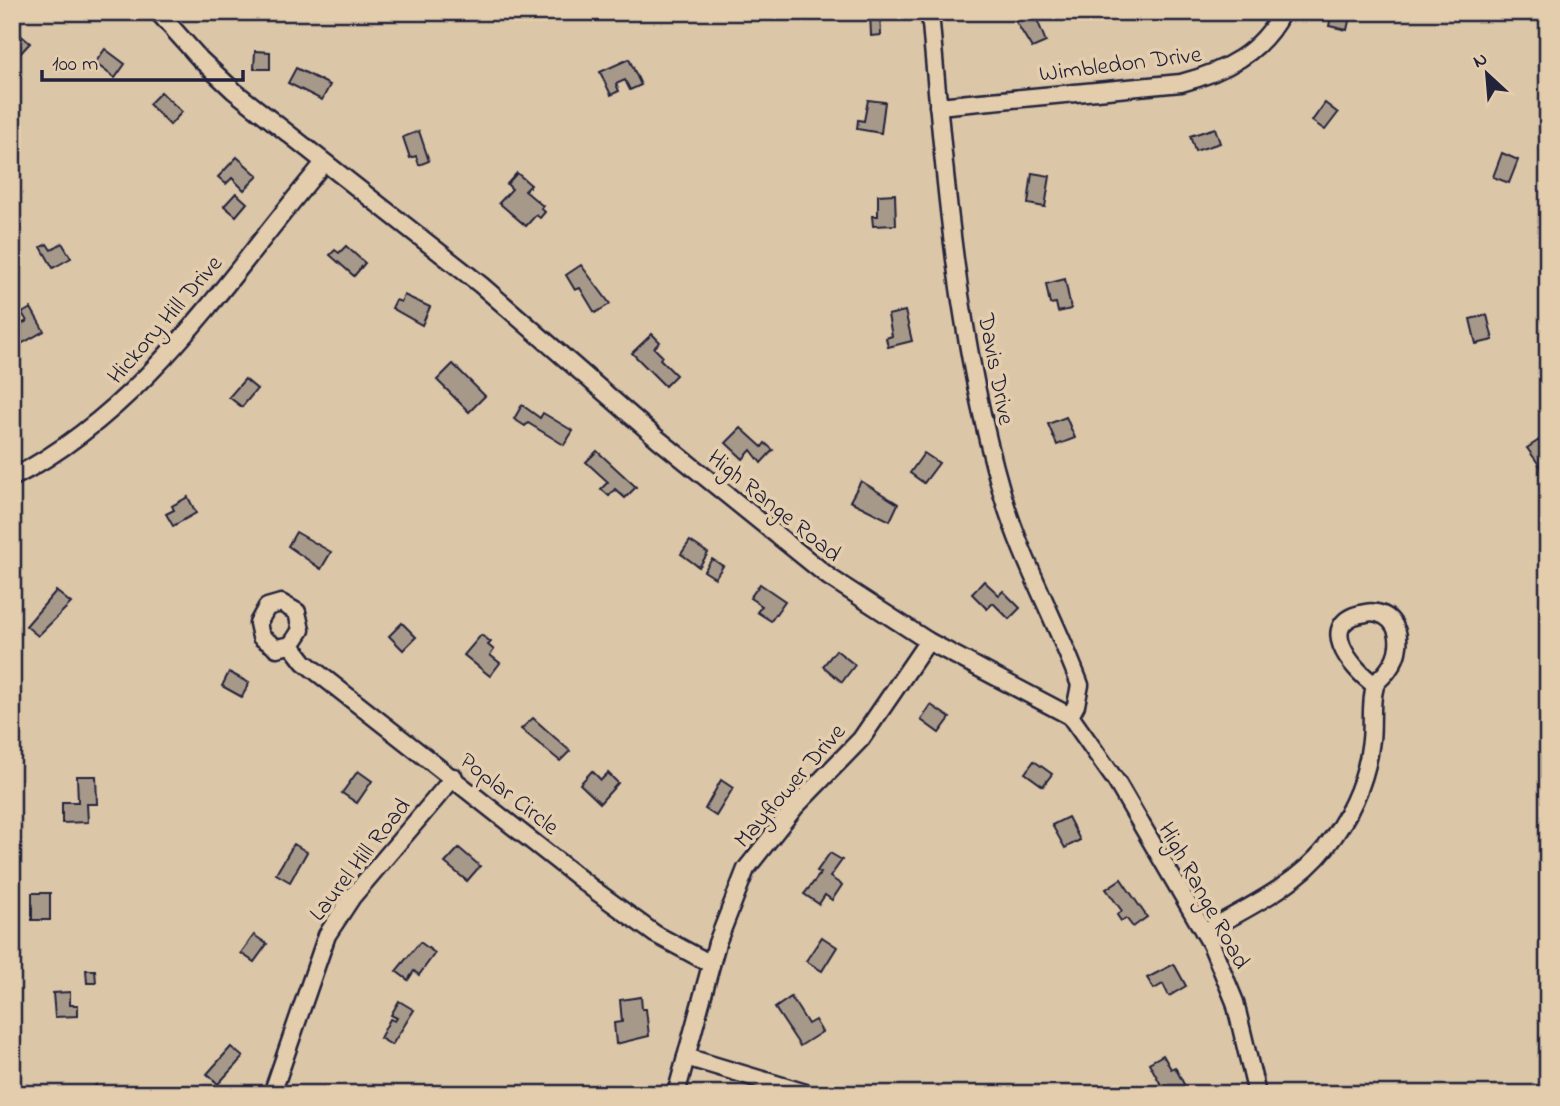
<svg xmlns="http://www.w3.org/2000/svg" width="1560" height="1106" font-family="'Indie Flower',sans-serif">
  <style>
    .building { fill: #a7998a; stroke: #22223b; stroke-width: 2 }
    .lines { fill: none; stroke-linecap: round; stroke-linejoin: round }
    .minor-casing { stroke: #22223b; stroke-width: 21 }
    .minor { stroke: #e3cdad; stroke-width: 16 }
    .labels { text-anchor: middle; stroke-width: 7; stroke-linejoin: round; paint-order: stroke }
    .street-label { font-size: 24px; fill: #22223b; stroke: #e3cdad }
  </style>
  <rect width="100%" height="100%" fill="#dbc6a8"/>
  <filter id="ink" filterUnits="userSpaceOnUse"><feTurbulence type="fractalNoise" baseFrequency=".0143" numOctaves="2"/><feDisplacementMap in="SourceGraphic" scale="14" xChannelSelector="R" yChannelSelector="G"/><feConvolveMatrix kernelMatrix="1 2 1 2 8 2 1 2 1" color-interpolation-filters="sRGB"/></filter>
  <g filter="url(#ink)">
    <g class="building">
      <polygon points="870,12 880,12 881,35 871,36"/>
      <polygon points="1010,12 1034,12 1046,42 1032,48"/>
      <polygon points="1332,12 1351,12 1347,30 1329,26"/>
      <polygon points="12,28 30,43 18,56 12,50"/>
      <polygon points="105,49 125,64 115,78 95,63"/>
      <polygon points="255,51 270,52 270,69 254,69"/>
      <polygon points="629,59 641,85 630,90 625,80 616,84 619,91 611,95 600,72"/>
      <polygon points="296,68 330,85 322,100 288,83"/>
      <polygon points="161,92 182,112 170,125 149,104"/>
      <polygon points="868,100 885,102 881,133 857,129 858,120 864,121"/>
      <polygon points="1325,103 1338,113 1325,130 1312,121"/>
      <polygon points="1215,128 1220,143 1195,151 1190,136"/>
      <polygon points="419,131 429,161 419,165 416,156 410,158 403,137"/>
      <polygon points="1502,153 1518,160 1509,183 1493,177"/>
      <polygon points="237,157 258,176 244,190 232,178 226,184 218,177"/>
      <polygon points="517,173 531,185 525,191 543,206 541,208 545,212 540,218 536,215 526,226 499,203 512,189 507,184"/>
      <polygon points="1032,173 1050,176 1045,207 1028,204"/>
      <polygon points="236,193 247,203 236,216 224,206"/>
      <polygon points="895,194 896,225 873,226 872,216 878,216 878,195"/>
      <polygon points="62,243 71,258 53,268 41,247 47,244 51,250"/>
      <polygon points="346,246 365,263 354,276 330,255 335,250 339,253"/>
      <polygon points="581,265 610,304 595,313 580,288 575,290 566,275"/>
      <polygon points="1065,279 1071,309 1058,312 1056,303 1050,304 1046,284"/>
      <polygon points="404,295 430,307 422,325 392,308 396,300 401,302"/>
      <polygon points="31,308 44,331 12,349 12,329 27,321 22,313"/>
      <polygon points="905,311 912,341 888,347 886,338 892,336 888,315"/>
      <polygon points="1487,315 1493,340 1476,344 1470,319"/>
      <polygon points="652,334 660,342 654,348 662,356 660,359 676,375 665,386 632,353"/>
      <polygon points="453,364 485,396 469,412 437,380"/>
      <polygon points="245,379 257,389 242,407 229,397"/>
      <polygon points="522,405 540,418 543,413 573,431 564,445 528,423 525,426 514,419"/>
      <polygon points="1066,417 1075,438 1057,445 1048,424"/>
      <polygon points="741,428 762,447 765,443 773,450 761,463 751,450 743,459 726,443"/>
      <polygon points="1539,440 1548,452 1548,477 1527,448"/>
      <polygon points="597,451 636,487 625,498 615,489 609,496 601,489 608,482 586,462"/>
      <polygon points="924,453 939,463 924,483 910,473"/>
      <polygon points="861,481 898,504 890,521 850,501"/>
      <polygon points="188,497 196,513 173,526 166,514 174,510 172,506"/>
      <polygon points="296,532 331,552 321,569 288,546"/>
      <polygon points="690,541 708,553 699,567 681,554"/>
      <polygon points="712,559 723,566 715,578 704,571"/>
      <polygon points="984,581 999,595 1003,591 1020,608 1009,619 993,603 987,609 972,594"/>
      <polygon points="760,584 785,601 771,621 757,612 762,606 750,598"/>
      <polygon points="56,591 71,603 38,636 26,626"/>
      <polygon points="402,623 416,637 403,650 389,636"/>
      <polygon points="481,635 491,642 488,645 494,650 490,655 500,663 490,676 464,655"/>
      <polygon points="836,650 855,665 842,682 823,666"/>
      <polygon points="229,672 249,683 242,697 222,686"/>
      <polygon points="931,705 950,718 939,733 921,720"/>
      <polygon points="533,718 570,751 560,761 521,729"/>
      <polygon points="1034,761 1052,774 1043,786 1025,773"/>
      <polygon points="358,771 372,781 357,803 342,793"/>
      <polygon points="592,771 601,780 608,773 618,783 600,803 580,784"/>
      <polygon points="77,776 96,776 97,804 87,804 88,822 62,823 62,802 78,802"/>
      <polygon points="721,780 733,788 716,816 705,809"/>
      <polygon points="1068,817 1080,840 1065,848 1052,825"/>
      <polygon points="294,844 307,852 290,882 276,874"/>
      <polygon points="459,848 480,866 467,881 445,863"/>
      <polygon points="830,853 842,860 830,877 842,885 832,900 825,895 819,904 804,894 821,873 817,871"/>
      <polygon points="1121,879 1147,917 1133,927 1126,918 1121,921 1117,915 1122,911 1106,889"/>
      <rect x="32" y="893" width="18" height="27"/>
      <polygon points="254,935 267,944 254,962 241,953"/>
      <polygon points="822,937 837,947 822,971 806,961"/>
      <polygon points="420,942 435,953 419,975 414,971 408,980 396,971"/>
      <polygon points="1174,964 1186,986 1169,996 1163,984 1154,989 1147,978"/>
      <polygon points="86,970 95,970 96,983 87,983"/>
      <polygon points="70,992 70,1005 78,1005 78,1016 55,1017 53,993"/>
      <polygon points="641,997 642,1009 646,1009 649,1036 616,1044 614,1023 622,1022 620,1000"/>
      <polygon points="791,997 808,1024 815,1020 822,1032 800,1046 775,1008"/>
      <polygon points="399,1001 414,1010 392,1045 380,1038 390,1019 395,1021 397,1018 391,1015"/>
      <polygon points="231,1047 243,1057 218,1084 207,1074"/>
      <polygon points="1163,1055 1171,1069 1175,1067 1186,1088 1182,1090 1184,1094 1166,1094 1149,1063"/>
      <polygon points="96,1085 103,1094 84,1094"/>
    </g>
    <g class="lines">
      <g class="minor-casing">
        <g id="minor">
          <polyline points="158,12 200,59 234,91 481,285 658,439 829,577 928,641 1070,716 1116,781 1211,944 1235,1002 1257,1094"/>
          <path d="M 930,12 C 944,174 957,337 1002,493 C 1021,559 1056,620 1080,685 L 1076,705 L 1070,716"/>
          <path d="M 938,106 L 1181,83 C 1223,72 1262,53 1282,12"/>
          <path d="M 12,478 C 148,408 228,276 324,163"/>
          <polyline points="291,645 277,648 261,637 258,623 267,607 281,603 297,612 301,630 291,645 304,662 593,889 655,934 711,964"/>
          <path d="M 1204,932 C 1245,909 1297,885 1326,847 C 1350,816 1367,779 1371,740 C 1373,723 1370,702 1375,686 C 1377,680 1385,675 1388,670 C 1399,656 1403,635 1391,621 C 1385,614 1374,611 1366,613 C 1314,621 1350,668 1375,685"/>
          <polyline points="686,1057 809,1094"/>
          <polyline points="272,1094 327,935 352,897 454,777"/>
          <polyline points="676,1094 717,943 746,869 795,807 861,739 928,641"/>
        </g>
      </g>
      <use href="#minor" class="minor"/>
    </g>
  </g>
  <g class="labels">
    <g class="street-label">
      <text transform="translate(1120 63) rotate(-7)" y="8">Wimbledon Drive</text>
      <text transform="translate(164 319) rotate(-49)" y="8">Hickory Hill Drive</text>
      <text transform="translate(997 369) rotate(79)" y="8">Davis Drive</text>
      <text transform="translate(775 505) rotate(39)" y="8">High Range Road</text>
      <text transform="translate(789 785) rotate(-49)" y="8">Mayflower Drive</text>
      <text transform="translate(510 793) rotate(38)" y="8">Poplar Circle</text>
      <text transform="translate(359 859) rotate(-52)" y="8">Laurel Hill Road</text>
      <text transform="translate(1205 895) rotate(61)" y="8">High Range Road</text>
    </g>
  </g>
  <rect width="1560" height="1106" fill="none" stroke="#e3cdad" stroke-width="42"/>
  <rect x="21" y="21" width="1518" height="1064" fill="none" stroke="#22223b" stroke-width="2.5" filter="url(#ink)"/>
  <g transform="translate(1487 74) rotate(334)" stroke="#e3cdad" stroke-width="5" paint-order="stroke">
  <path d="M0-5L12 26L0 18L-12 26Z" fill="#22223b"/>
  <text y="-10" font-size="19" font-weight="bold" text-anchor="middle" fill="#22223b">N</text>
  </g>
  <path d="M42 70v10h201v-10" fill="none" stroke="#22223b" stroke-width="3.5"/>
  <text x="52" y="70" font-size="21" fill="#22223b" stroke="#e3cdad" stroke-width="5" paint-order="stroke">100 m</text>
</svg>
